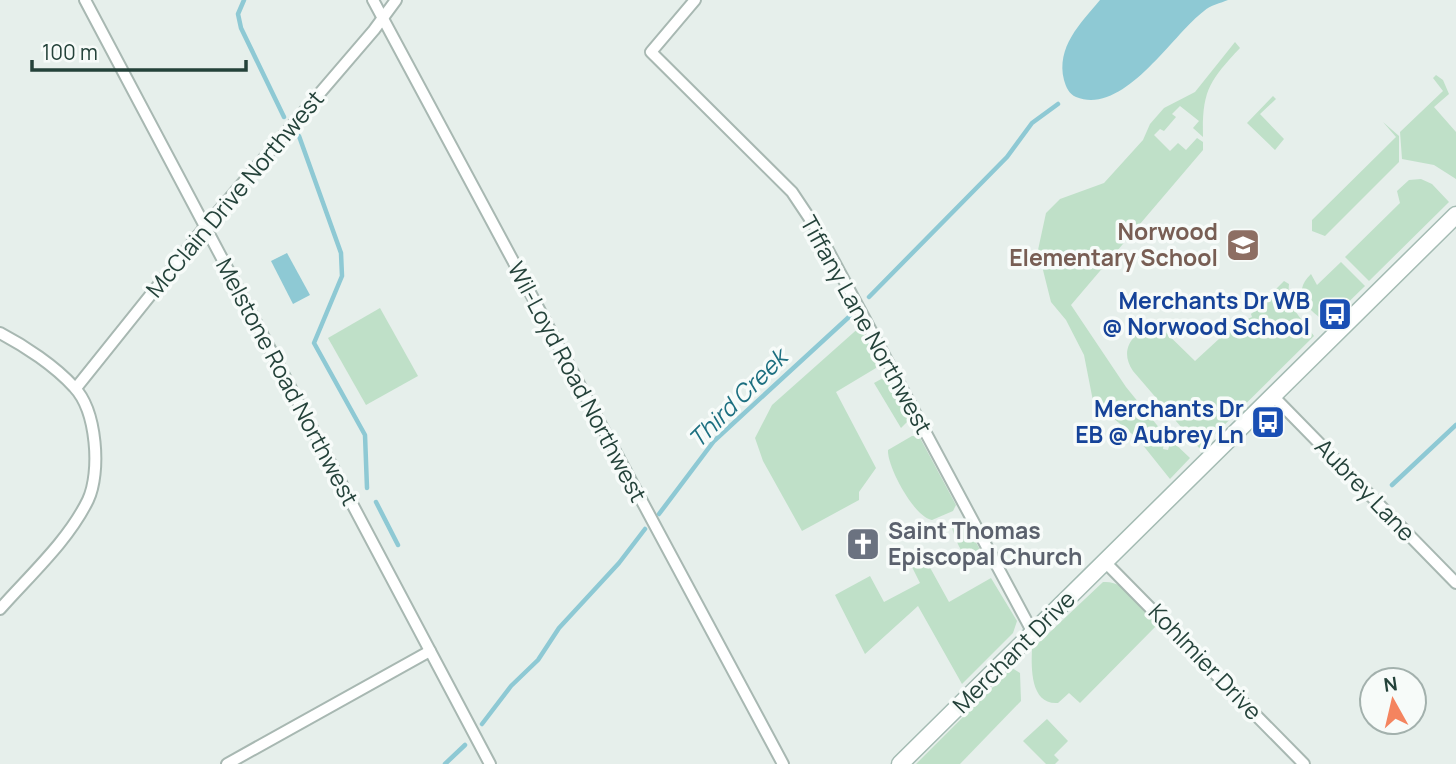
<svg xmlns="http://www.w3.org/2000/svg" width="1456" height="764" font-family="Manrope,sans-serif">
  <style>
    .green { fill: #bfe0c8 }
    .water { fill: #8ec9d4 }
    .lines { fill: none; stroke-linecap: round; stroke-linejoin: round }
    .stream { stroke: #8ec9d4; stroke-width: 4.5 }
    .minor-casing { stroke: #a8b8b2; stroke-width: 14 }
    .secondary-casing { stroke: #a4bbb3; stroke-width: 19 }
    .minor { stroke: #fff; stroke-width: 10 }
    .secondary { stroke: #fff; stroke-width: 16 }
    .labels { text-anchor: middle; stroke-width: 7; stroke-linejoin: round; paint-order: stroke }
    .street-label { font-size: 23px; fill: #24423a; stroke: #f7fbf9 }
    .education-label { font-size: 23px; font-weight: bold; fill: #785e54; stroke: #f7fbf9; text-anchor: end }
    .transit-label { font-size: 23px; font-weight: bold; fill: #164399; stroke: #f7fbf9; text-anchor: end }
    .worship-label { font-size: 23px; font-weight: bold; fill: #5b616d; stroke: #f7fbf9; text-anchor: start }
    .water-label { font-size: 24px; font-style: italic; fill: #1c6f80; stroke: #f7fbf9 }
  </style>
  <rect width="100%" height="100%" fill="#e6efeb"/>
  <g class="green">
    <path d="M 1235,42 L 1240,48 C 1209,81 1202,91 1203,137 L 1193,128 L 1199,121 L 1180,106 L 1172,114 L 1176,117 L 1164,131 L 1160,129 L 1154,135 L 1170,151 L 1178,143 L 1186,150 L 1197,138 L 1203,142 L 1203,150 L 1071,305 L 1126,387 L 1165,435 L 1163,449 L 1168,450 L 1171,440 L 1190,458 L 1170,479 L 1138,439 L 1093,401 L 1084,355 L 1066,320 L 1051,302 L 1038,250 L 1046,213 L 1060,199 L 1104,183 L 1143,140 L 1150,124 L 1164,108 L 1195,92 Z"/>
    <polygon points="1436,75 1443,80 1449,94 1434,107 1456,132 1456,179 1434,165 1402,159 1400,132 1443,91 1433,78"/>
    <polygon points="1273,96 1276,99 1260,114 1284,139 1275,150 1247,123"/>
    <polygon points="1383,122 1399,136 1399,162 1325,236 1312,231 1312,220 1396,137"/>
    <polygon points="1421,179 1432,184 1449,202 1369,281 1345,257 1400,203 1397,191 1409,180"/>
    <path d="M 1341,262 L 1365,286 L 1327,323 C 1309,310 1290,294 1311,274 L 1317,285 Z"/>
    <path d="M 1284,281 L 1289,284 C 1286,308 1302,317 1314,336 L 1200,449 L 1133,371 C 1118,348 1134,335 1153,320 L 1195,361 L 1233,326 L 1252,317 L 1251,314 Z"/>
    <polygon points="380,308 418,376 366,405 328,338"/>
    <polygon points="862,325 880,362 876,368 836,392 876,468 859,492 859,500 802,531 763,461 755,438 772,405"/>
    <polygon points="883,378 889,379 910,419 901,428 874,383"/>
    <path d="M 912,436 L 919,436 L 956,505 L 953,511 L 932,520 C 915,518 887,467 888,450 Z"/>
    <path d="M 958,521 L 965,523 L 987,562 L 985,565 C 966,566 956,543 952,528 Z"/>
    <polygon points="922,553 949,602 991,578 1017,621 1013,633 962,684 918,606 865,654 835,595 870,576 884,602 920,583 912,567 908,569 905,562"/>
    <path d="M 1103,582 C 1127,580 1144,608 1158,624 L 1080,703 L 1069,693 L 1058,703 C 1031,705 1031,670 1032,649 Z"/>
    <polygon points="1012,668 1020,673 1021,701 960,764 916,764"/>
    <polygon points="1047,719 1068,741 1054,755 1059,760 1055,764 1046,764 1023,741"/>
  </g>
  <g class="water">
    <path d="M 1100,0 L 1228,0 C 1221,3 1210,5 1204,11 C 1171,36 1124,116 1076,97 C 1069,94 1066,87 1064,80 C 1056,47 1080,24 1100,0 Z"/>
    <polygon points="287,253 310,295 293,304 271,261"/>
  </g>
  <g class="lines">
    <g class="stream">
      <polyline points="244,0 238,14 241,28 284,117"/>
      <polyline points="299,136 341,253 342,276 314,343 365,435 367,488"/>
      <polyline points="869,297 1007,157 1032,123 1058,104"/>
      <polyline points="1392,485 1456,425"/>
      <polyline points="376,502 398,545"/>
      <polyline points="659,514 714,441 850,316"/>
      <polyline points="482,724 511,686 538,660 559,628 619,563 645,529"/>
      <polyline points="445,764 465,745"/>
    </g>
    <g class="minor-casing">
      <g id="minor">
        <polyline points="85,0 490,764"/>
        <polyline points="373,0 783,764"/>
        <polyline points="695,0 651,52 792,192 816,228 1033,633"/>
        <path d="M 0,333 C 25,346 55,366 74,387 C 97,411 101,472 88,500 C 68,541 30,575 0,609"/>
        <polyline points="76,388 205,227 374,30 396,0"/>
        <polyline points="1274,397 1456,583"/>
        <polyline points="1105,562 1304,764"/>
        <polyline points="227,764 430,651"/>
      </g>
    </g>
    <g class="secondary-casing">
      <polyline id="secondary" points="900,764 1456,215"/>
    </g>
    <use href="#minor" class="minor"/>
    <use href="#secondary" class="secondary"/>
  </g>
  <defs>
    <g id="school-square" transform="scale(1.75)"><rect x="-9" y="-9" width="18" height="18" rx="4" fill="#8d6e63" stroke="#f7fbf9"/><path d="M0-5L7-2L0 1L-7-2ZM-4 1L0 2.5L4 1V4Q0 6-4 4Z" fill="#fff"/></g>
    <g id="bus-square" transform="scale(1.75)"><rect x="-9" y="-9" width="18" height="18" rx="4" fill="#1a4fb4" stroke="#f7fbf9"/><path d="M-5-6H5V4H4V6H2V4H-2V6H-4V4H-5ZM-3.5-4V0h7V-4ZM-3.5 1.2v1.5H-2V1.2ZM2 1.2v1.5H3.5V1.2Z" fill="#fff"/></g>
    <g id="church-square" transform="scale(1.75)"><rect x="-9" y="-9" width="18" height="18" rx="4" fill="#6b7280" stroke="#f7fbf9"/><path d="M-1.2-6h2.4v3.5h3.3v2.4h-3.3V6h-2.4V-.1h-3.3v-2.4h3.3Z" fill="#fff"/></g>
  </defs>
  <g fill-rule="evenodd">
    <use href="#school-square" x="1243" y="245"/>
    <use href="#bus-square" x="1335" y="314"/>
    <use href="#bus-square" x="1268" y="422"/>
    <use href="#church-square" x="863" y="544"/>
  </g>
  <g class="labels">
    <g class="street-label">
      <text transform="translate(235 194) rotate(-50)" y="8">McClain Drive Northwest</text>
      <text transform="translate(866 325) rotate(61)" y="8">Tiffany Lane Northwest</text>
      <text transform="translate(287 382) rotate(62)" y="8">Melstone Road Northwest</text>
      <text transform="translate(577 382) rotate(62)" y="8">Wil-Loyd Road Northwest</text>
      <text transform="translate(1365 490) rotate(46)" y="8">Aubrey Lane</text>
      <text transform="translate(1014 652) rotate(-45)" y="8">Merchant Drive</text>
      <text transform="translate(1205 662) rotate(46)" y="8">Kohlmier Drive</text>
    </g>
    <g class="education-label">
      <text x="1218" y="240">Norwood<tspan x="1218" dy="26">Elementary School</tspan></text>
    </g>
    <g class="transit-label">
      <text x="1310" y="309">Merchants Dr WB<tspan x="1310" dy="26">@ Norwood School</tspan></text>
      <text x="1244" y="417">Merchants Dr<tspan x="1244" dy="26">EB @ Aubrey Ln</tspan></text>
    </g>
    <g class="worship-label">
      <text x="888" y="539">Saint Thomas<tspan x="888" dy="26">Episcopal Church</tspan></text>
    </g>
    <g class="water-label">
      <text transform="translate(738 399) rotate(-45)" y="8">Third Creek</text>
    </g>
  </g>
  <g transform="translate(1393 701) rotate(352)"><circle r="33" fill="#f7fbf9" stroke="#a3b1ad" stroke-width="2"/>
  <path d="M0-5L12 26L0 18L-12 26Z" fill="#f4845f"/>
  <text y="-10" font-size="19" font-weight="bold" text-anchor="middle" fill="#24423a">N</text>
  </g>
  <path d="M32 60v10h214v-10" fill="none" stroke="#24423a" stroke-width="3.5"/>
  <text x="42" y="60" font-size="21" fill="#24423a" stroke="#f7fbf9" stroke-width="5" paint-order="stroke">100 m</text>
</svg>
